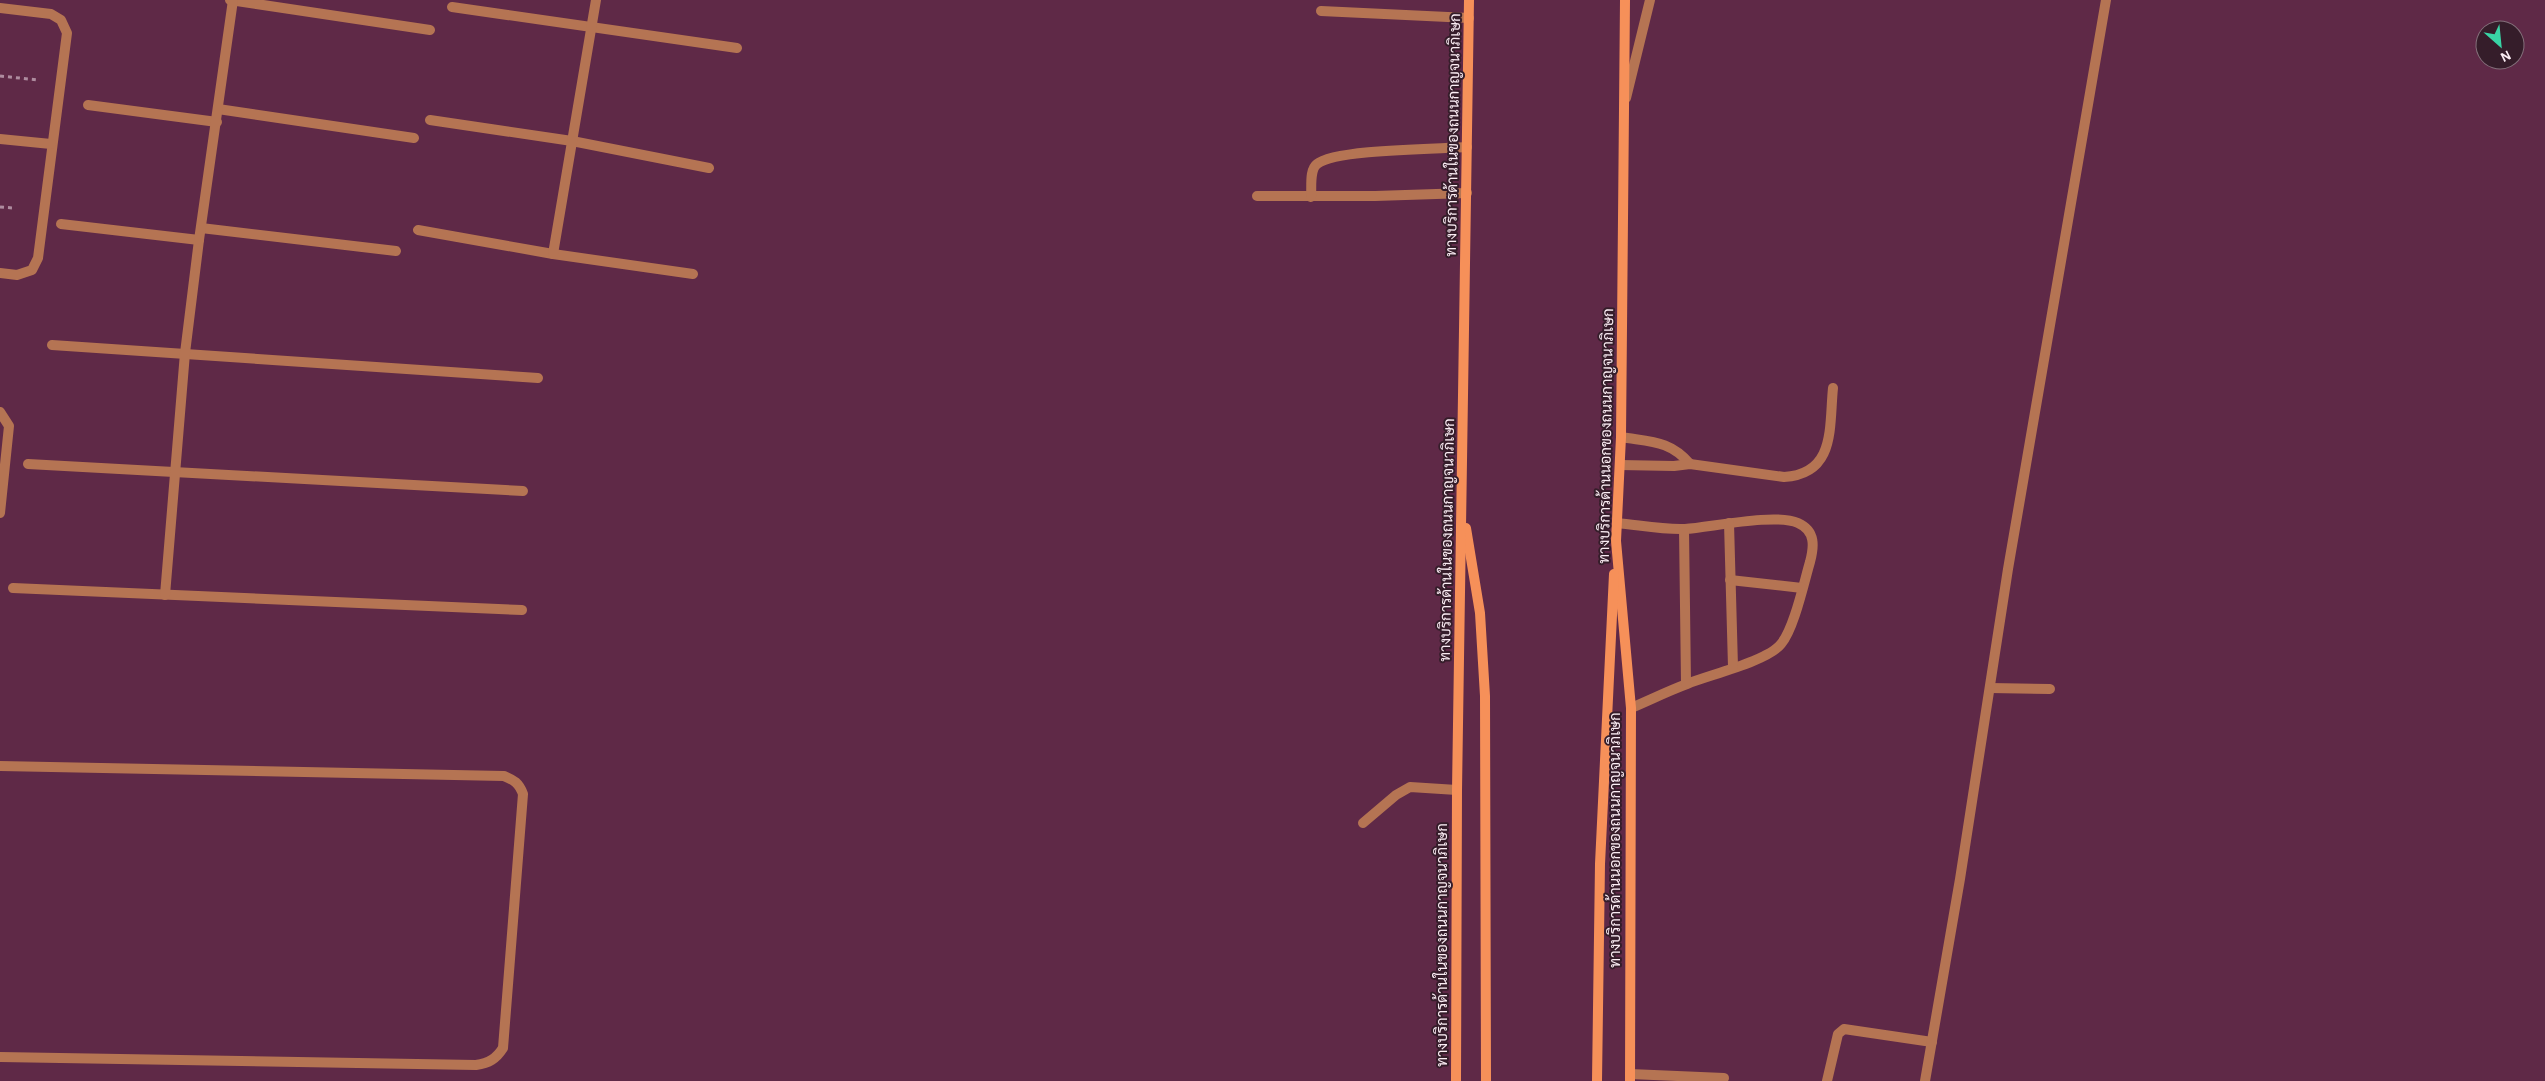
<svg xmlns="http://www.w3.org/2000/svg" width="2545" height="1081" font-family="'Alegreya Sans',Sarabun,sans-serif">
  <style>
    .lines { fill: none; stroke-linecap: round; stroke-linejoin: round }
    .path { stroke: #ae8c9f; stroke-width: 3; stroke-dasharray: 4 4; stroke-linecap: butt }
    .lane { stroke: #b57453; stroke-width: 10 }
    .street { stroke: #b57453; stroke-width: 10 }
    .secondary { stroke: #f69059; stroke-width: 10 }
    .labels { text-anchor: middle; stroke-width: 4; stroke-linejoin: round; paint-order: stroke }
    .street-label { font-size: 15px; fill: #fbedf4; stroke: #351d2a }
  </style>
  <rect width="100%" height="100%" fill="#5f2947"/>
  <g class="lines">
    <g class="path">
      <polyline points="0,76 38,80"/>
      <polyline points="0,207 13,208"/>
    </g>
    <g class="lane">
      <polyline points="1321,11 1469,18"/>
      <polyline points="1257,196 1375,196 1467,193"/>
      <path d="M 1311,197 C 1312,187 1309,170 1317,164 C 1334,149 1440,149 1467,147"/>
      <path d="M 1617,523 C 1639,525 1663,530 1685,529 C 1712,527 1776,513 1798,523 C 1816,531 1814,547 1810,562 C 1804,582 1794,629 1781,644 C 1768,661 1709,675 1687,684 C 1668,691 1650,700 1631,708"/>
      <polyline points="1729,523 1733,667"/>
      <polyline points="1684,529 1686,684"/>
      <polyline points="1730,580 1802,588"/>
      <polyline points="1990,688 2050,689"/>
      <polyline points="1363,823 1396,795 1410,787 1457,790"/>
      <polyline points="1630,1074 1724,1078"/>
      <polyline points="1827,1081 1838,1034 1844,1029 1932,1042"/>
    </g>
    <g class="street">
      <polyline points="230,0 430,30"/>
      <polyline points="452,7 737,48"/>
      <polyline points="0,8 51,14 61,20 67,33 38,258 32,270 17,275 0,273"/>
      <polyline points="1626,98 1650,0"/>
      <polyline points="88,105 217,122"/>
      <polyline points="218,109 414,138"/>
      <polyline points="430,120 572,141 709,168"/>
      <polyline points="0,139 51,144"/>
      <polyline points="61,224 199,240"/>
      <polyline points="201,228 396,251"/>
      <polyline points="418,230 553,254 693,274"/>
      <polyline points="553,254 596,0"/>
      <polyline points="52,345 538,378"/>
      <polyline points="0,412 9,426 0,513"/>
      <path d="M 1621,437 C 1650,442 1670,440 1690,464"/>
      <polyline points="28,464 523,491"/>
      <path d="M 1620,465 L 1674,466 L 1690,464 L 1784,477 C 1836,474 1829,427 1833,388"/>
      <polyline points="13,588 522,610"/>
      <polyline points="165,595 185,353 199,240 233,0"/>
      <path d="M 0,766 L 504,776 C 514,780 519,783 523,794 L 503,1048 C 496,1059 489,1063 476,1065 L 0,1057"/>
      <polyline points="1925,1081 1960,879 2008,569 2106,0"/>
    </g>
    <g class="secondary">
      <polyline points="1625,0 1621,437 1616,541 1631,708 1630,1081"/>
      <polyline points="1466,528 1480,613 1485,696 1486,1081"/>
      <polyline points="1456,1081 1457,790 1469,0"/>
      <polyline points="1597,1081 1600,864 1614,574"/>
    </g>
  </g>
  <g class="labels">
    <g class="street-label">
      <text transform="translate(1453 135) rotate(-89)" y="5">ทางบริการด้านในของถนนกาญจนาภิเษก</text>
      <text transform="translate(1606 436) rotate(-89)" y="5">ทางบริการด้านนอกของถนนกาญจนาภิเษก</text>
      <text transform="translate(1447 540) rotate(-89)" y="5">ทางบริการด้านในของถนนกาญจนาภิเษก</text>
      <text transform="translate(1615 840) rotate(-90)" y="5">ทางบริการด้านนอกของถนนกาญจนาภิเษก</text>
      <text transform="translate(1442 945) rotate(-90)" y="5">ทางบริการด้านในของถนนกาญจนาภิเษก</text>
    </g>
  </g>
  <g transform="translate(2500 45) rotate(153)"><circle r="24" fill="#351d2a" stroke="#84707b"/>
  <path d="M0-4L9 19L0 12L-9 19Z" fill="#39d4a5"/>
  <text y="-8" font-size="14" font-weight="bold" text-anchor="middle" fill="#fbedf4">N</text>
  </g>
</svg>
